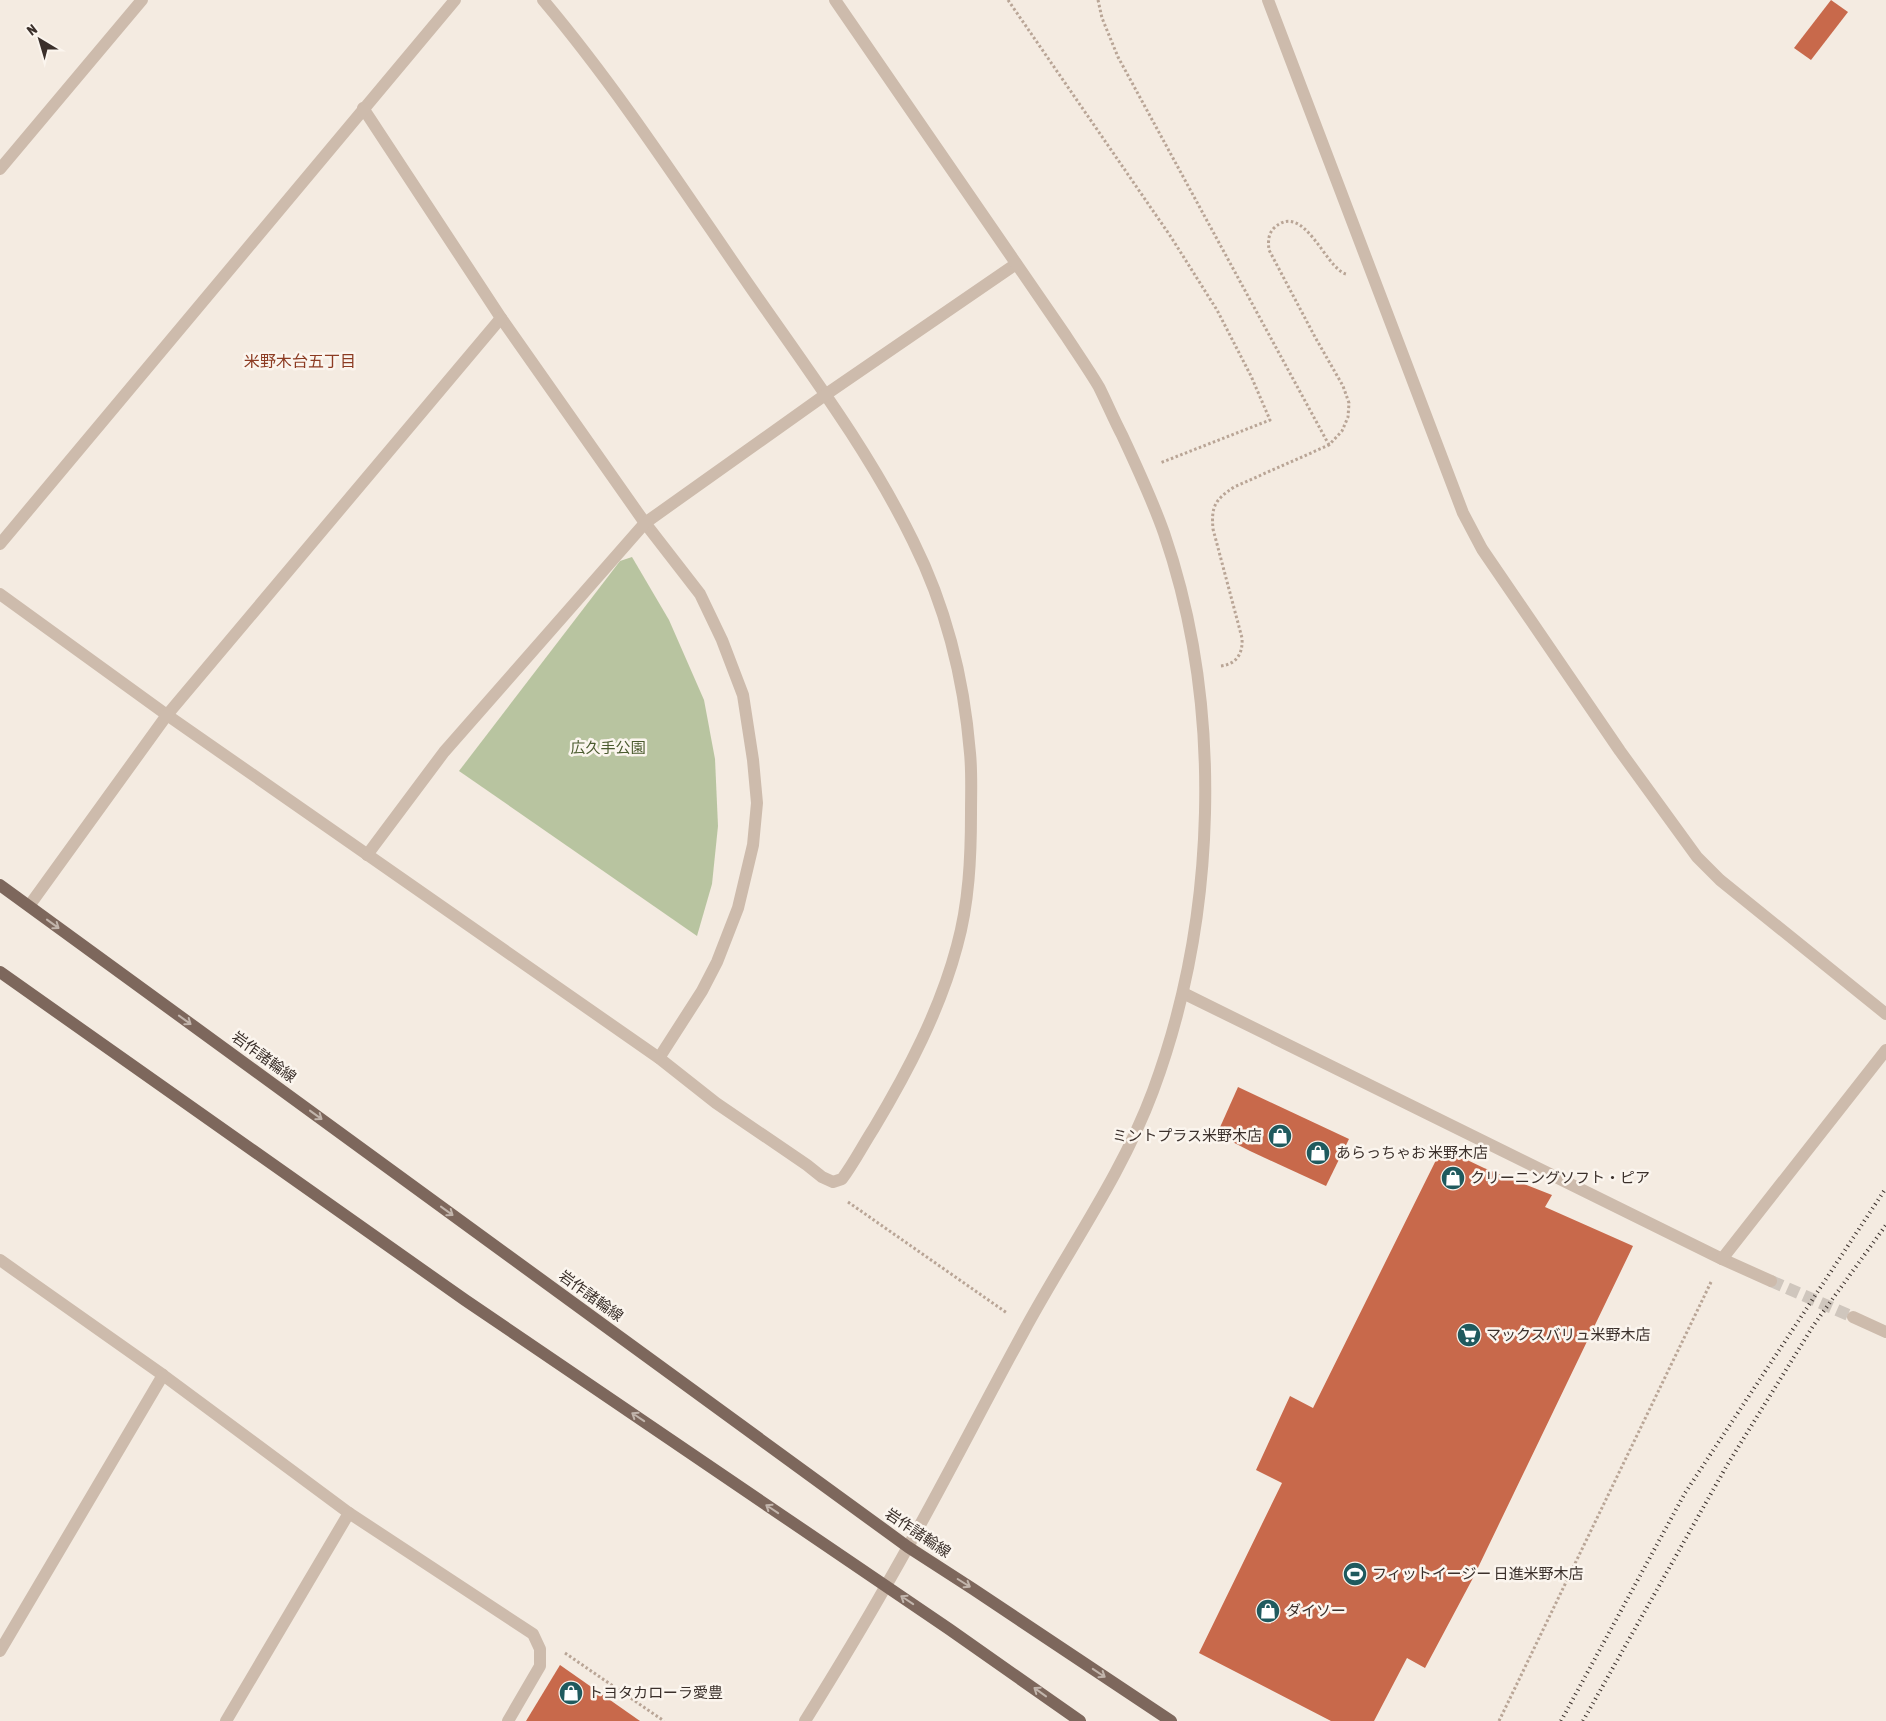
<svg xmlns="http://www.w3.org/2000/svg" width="1886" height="1721" font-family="'Asap Condensed','Noto Sans JP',sans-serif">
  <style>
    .park { fill: #b8c4a0 }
    .building { fill: #c8694b }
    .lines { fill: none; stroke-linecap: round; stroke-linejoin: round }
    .minor-tunnel { stroke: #cfc6bd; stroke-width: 12; stroke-dasharray: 12 6; stroke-linecap: butt }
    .path { stroke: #b9a596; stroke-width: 3; stroke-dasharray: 2.5 2.5; stroke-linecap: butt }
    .minor { stroke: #cdbbac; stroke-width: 12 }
    .major { stroke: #7d675c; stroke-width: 12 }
    .rail { stroke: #3b302b; stroke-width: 4; stroke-dasharray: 1 4; stroke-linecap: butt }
    .oneway { stroke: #c2b5ac }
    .labels { text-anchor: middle; stroke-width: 5; stroke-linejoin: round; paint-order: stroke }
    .park-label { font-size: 15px; fill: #4a5a2e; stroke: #fbf5ee }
    .street-label { font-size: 15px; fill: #3b302b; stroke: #fbf5ee }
    .poi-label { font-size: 15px; fill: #3b302b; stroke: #fbf5ee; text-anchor: start }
    .neighbourhood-label { font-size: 16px; fill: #8c3b22; stroke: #fbf5ee }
  </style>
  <rect width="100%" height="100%" fill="#f4ebe1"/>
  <polygon class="park" points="632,557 669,620 704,700 715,759 718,826 712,884 697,936 459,771 620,561"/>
  <g class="building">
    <polygon points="1831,0 1848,12 1811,60 1794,48"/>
    <polygon points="1238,1087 1349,1139 1326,1186 1250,1151 1217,1134"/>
    <polygon points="1442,1148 1484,1168 1552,1195 1545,1207 1633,1246 1473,1578 1425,1668 1407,1658 1374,1721 1331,1721 1199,1653 1282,1483 1256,1470 1290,1396 1313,1408"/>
    <polygon points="560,1665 640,1721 526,1721"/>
  </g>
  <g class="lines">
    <polyline class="minor-tunnel" points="1771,1281 1853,1317"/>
    <g class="path">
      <polyline points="1008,0 1171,237 1217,310 1251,376 1270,420 1160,463"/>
      <polyline points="1098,0 1102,18 1118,57 1329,445"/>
      <path d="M 1221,666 C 1237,664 1243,653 1242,638 L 1213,529 C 1211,506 1215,500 1234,487 L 1329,445 L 1342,431 L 1348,417 L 1349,403 L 1343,386 L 1315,337 L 1269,250 C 1268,242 1268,234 1274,228 C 1304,200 1325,268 1346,274"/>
      <polyline points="848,1202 1007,1313"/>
      <polyline points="565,1653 664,1721"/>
      <polyline points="1499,1721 1712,1280"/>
    </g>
    <g class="minor">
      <polyline points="1268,0 1463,513 1482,549 1620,751 1697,857 1720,880 1886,1014"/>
      <polyline points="363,108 501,318 645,523 700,594 722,640 743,695 753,760 757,803 753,845 738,908 717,962 702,991 659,1058"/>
      <polyline points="0,169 142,0"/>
      <polyline points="0,544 455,0"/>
      <path d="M 0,594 L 167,715 L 659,1058 L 716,1103 L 807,1165 L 822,1177 L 833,1182 L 842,1179 C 854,1163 863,1145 874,1128 C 908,1071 940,1010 957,946 C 969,903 971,857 971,813 C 971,793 972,773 970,753 C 964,679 946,607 913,541 C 869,451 808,370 751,288 C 684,191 618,89 543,0"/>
      <polyline points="367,855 444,752 645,523 825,395 1016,264"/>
      <polyline points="29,906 167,715 501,318"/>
      <polyline points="1183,993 1722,1259 1771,1281"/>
      <polyline points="1722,1259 1886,1050"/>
      <polyline points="0,1260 163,1375 349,1513 533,1634 540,1649 540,1666 508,1721"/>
      <polyline points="1853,1317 1886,1332"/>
      <polyline points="0,1651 163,1375"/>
      <polyline points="226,1721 349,1513"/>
      <path d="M 805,1721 C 833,1676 861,1630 887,1584 C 935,1501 978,1415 1024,1331 C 1067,1251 1121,1177 1153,1091 C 1217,918 1224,708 1164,533 C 1152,499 1137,467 1122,435 C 1114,420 1107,403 1099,387 C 1089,370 1077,353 1066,336 L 835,0"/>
    </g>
    <g class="major">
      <polyline points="0,885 908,1547 973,1589 1171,1721"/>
      <polyline points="0,972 465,1300 949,1629 1080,1721"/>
    </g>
    <g class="rail">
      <polyline points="1561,1721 1685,1493 1886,1188"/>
      <polyline points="1583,1721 1726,1467 1813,1326 1886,1225"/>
    </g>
  </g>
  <defs><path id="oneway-shaft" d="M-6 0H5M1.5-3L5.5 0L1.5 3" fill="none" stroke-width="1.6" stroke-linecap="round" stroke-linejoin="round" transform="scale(1.25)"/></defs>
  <g class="oneway">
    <use href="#oneway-shaft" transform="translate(53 924) rotate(36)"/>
    <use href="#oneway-shaft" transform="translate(185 1020) rotate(36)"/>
    <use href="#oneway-shaft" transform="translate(316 1115) rotate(36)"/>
    <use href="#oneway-shaft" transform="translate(447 1211) rotate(36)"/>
    <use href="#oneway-shaft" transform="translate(638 1417) rotate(-146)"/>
    <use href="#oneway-shaft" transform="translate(772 1509) rotate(-146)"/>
    <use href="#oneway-shaft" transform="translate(964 1583) rotate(32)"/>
    <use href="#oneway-shaft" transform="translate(907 1600) rotate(-146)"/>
    <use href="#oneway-shaft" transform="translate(1099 1673) rotate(34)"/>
    <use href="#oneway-shaft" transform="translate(1040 1692) rotate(-144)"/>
  </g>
  <defs>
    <g id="shop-disc" transform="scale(1.25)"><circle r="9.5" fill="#1f5a5e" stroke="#fbf5ee"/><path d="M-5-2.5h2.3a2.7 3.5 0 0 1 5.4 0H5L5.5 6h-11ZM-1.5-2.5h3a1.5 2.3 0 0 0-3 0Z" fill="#fff"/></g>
    <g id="supermarket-disc" transform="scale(1.25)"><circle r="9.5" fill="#1f5a5e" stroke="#fbf5ee"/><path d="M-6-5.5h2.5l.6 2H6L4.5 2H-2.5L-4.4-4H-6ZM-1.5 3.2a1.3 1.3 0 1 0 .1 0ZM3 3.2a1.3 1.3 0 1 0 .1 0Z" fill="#fff"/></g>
    <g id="stadium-disc" transform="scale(1.25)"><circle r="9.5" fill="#1f5a5e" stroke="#fbf5ee"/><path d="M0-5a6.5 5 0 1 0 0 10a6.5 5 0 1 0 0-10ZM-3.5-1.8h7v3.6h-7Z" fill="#fff"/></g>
  </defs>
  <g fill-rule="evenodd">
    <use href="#shop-disc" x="1280" y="1136"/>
    <use href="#shop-disc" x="1318" y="1153"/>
    <use href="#shop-disc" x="1453" y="1178"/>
    <use href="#supermarket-disc" x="1469" y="1335"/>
    <use href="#stadium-disc" x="1355" y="1574"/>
    <use href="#shop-disc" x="1268" y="1611"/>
    <use href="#shop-disc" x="571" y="1693"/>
  </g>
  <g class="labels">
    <g class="park-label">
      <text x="608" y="753">広久手公園</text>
    </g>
    <g class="street-label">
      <text transform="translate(264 1057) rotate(36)" y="5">岩作諸輪線</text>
      <text transform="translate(591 1296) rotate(36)" y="5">岩作諸輪線</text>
      <text transform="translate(918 1533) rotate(34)" y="5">岩作諸輪線</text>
    </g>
    <g class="poi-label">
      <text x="1262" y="1141" text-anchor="end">ミントプラス米野木店</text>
      <text x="1336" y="1158">あらっちゃお 米野木店</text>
      <text x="1470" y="1183">クリーニングソフト・ピア</text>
      <text x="1486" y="1340">マックスバリュ米野木店</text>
      <text x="1372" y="1579">フィットイージー 日進米野木店</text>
      <text x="1286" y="1616">ダイソー</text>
      <text x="588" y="1698">トヨタカローラ愛豊</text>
    </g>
    <g class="neighbourhood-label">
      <text x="300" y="367">米野木台五丁目</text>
    </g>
  </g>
  <g transform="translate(40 40) rotate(322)" stroke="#fbf5ee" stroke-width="4" paint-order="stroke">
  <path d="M0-4L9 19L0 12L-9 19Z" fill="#3b302b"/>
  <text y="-8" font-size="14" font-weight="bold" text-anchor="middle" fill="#3b302b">N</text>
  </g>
</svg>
